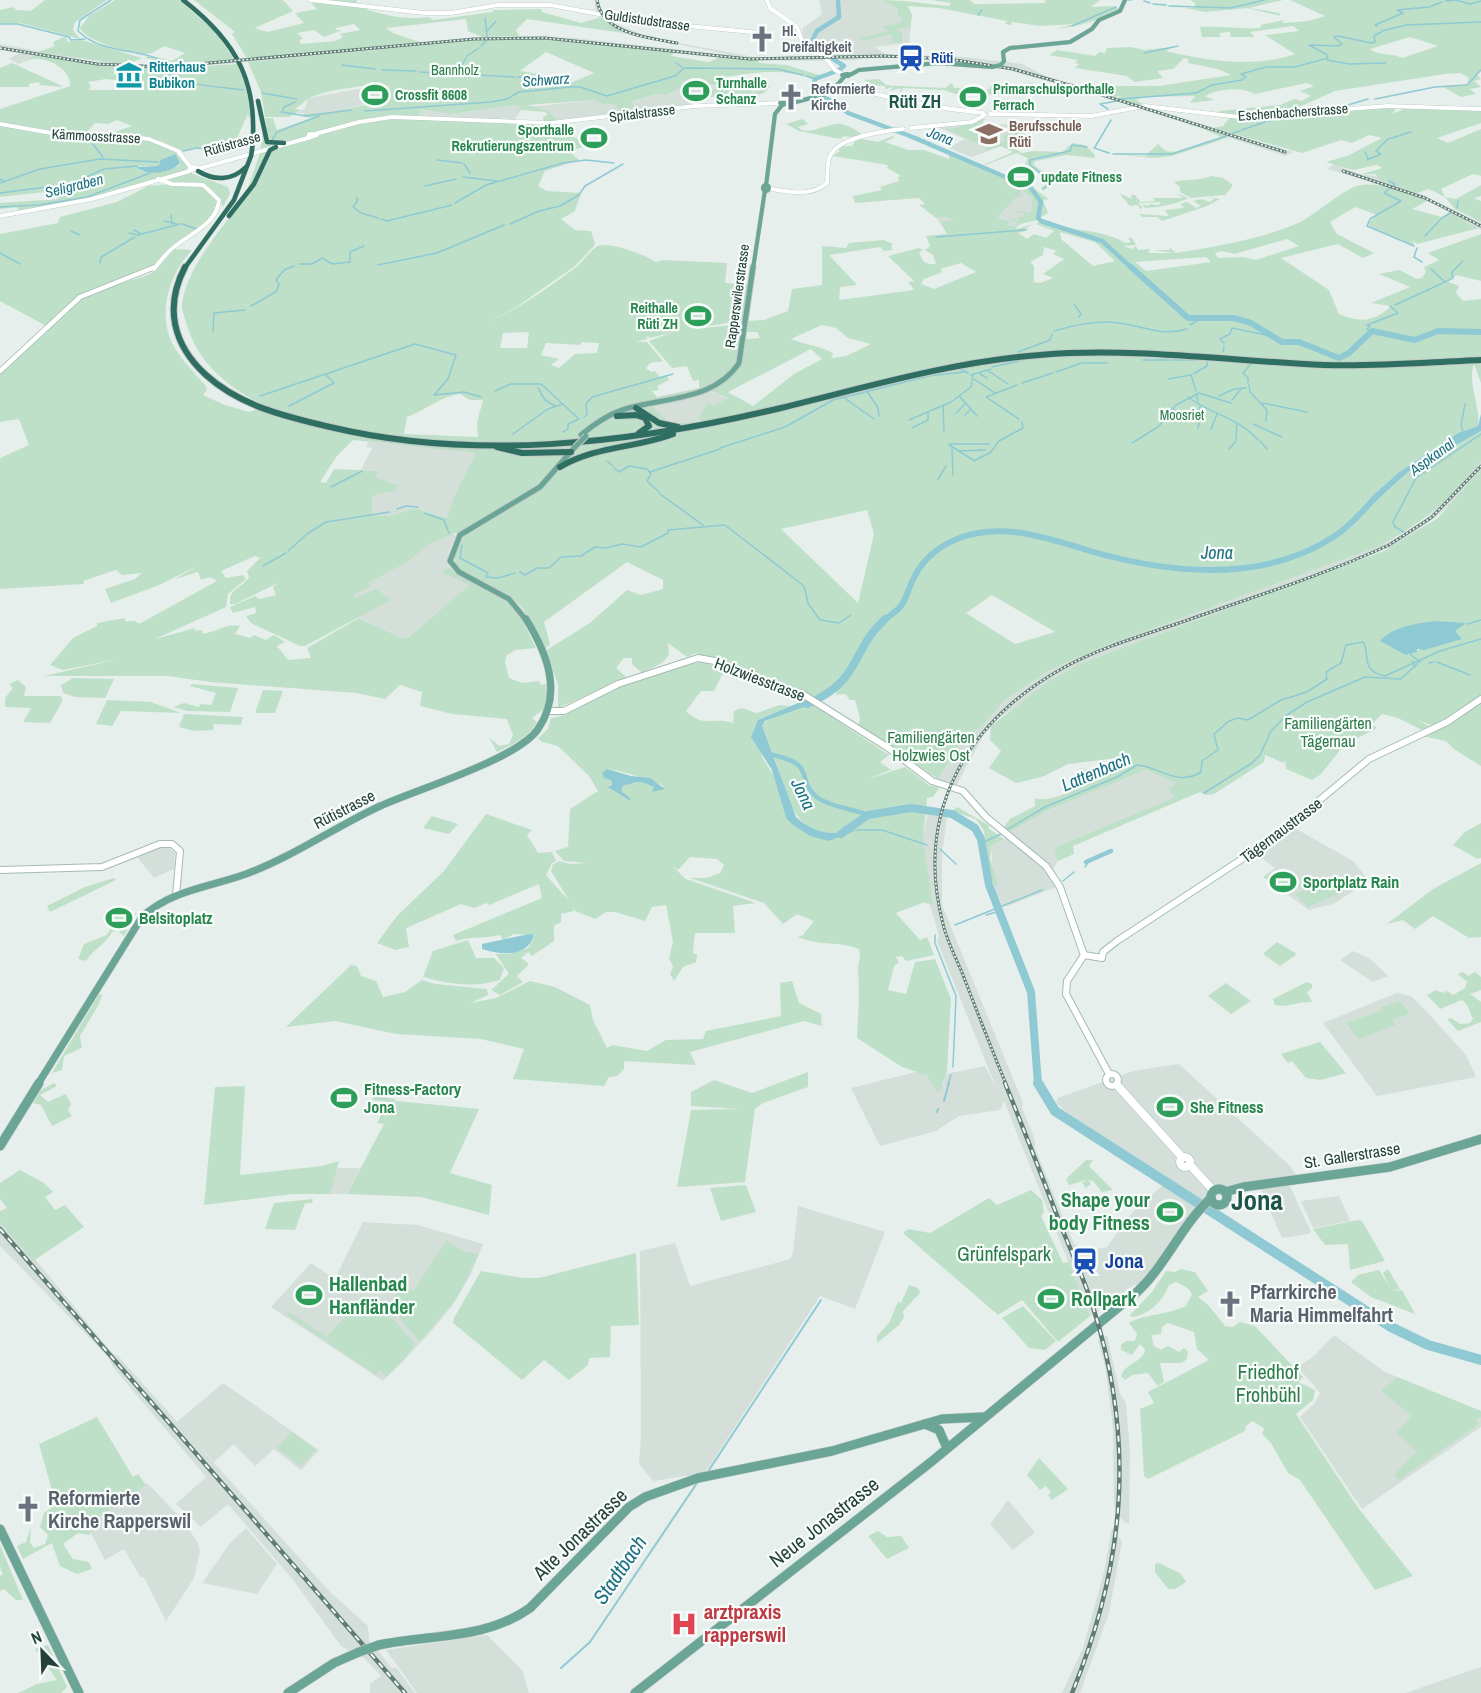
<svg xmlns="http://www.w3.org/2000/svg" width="1481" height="1693" font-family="'Archivo Narrow',sans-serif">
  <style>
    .built { fill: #d4dfda }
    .green { fill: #bfe0c8; fill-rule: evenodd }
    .water { fill: #8ec9d4 }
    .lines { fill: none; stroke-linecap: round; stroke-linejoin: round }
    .stream-far1 { stroke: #8ec9d4; stroke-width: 1.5 }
    .stream { stroke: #8ec9d4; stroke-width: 2 }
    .canal { stroke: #8ec9d4; stroke-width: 4.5 }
    .river-far3 { stroke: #8ec9d4; stroke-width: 4.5 }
    .river-far2 { stroke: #8ec9d4; stroke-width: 6 }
    .river-far1 { stroke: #8ec9d4; stroke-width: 8 }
    .river { stroke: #8ec9d4; stroke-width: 10 }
    .secondary-far3-casing { stroke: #a4bbb3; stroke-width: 4.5 }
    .secondary-far2-casing { stroke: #a4bbb3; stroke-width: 6 }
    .secondary-far1-casing { stroke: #a4bbb3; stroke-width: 8 }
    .secondary-casing { stroke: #a4bbb3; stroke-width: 9 }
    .primary-far3-casing { stroke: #c2cac8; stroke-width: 4.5 }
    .primary-far2-casing { stroke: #c2cac8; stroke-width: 7 }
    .primary-far1-casing { stroke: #c2cac8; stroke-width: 8 }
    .primary-casing { stroke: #c2cac8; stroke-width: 10 }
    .highway-far1-casing { stroke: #c2cac8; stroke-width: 5 }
    .highway-casing { stroke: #c2cac8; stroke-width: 8 }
    .secondary-far3 { stroke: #fff; stroke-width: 4 }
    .secondary-far2 { stroke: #fff; stroke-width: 4.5 }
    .secondary-far1 { stroke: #fff; stroke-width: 6 }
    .secondary { stroke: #fff; stroke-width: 8 }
    .primary-far3 { stroke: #6aa596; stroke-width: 4 }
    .primary-far2 { stroke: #6aa596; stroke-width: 5 }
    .primary-far1 { stroke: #6aa596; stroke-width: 7 }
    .primary { stroke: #6aa596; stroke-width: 9 }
    .highway-far1 { stroke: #2f6f62; stroke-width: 4.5 }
    .highway { stroke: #2f6f62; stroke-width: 6 }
    .rail-far1-casing { stroke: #5f7d75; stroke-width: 3 }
    .rail-casing { stroke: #5f7d75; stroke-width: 4.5 }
    .rail-far1 { stroke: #f7fbf9; stroke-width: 1.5; stroke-dasharray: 2; stroke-linecap: butt }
    .rail { stroke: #f7fbf9; stroke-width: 2; stroke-dasharray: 6; stroke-linecap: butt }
    .primary-bridge-far2-casing { stroke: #c2cac8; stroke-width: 4.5; stroke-linecap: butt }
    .primary-bridge-far1-casing { stroke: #c2cac8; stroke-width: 7; stroke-linecap: butt }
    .primary-bridge-casing { stroke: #c2cac8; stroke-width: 10; stroke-linecap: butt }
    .highway-bridge-casing { stroke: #c2cac8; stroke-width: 5; stroke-linecap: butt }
    .primary-bridge-far2 { stroke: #6aa596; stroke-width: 4 }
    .primary-bridge-far1 { stroke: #6aa596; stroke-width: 5 }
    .primary-bridge { stroke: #6aa596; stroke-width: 9 }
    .highway-bridge { stroke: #2f6f62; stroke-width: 4.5 }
    .labels { text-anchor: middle; stroke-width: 4.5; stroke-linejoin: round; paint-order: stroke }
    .far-street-label { font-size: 14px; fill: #24423a; stroke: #f7fbf9 }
    .far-worship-label { font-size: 14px; font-weight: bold; fill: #5b616d; stroke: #f7fbf9; text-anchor: start }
    .far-transit-label { font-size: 14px; font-weight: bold; fill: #164399; stroke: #f7fbf9; text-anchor: start }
    .far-culture-label { font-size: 14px; font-weight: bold; fill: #0d838f; stroke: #f7fbf9; text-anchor: start }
    .far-park-label { font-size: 14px; fill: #2d7a4b; stroke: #f7fbf9 }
    .far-leisure-label { font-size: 14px; font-weight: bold; fill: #27864d; stroke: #f7fbf9; text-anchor: start }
    .far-education-label { font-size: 14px; font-weight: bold; fill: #785e54; stroke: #f7fbf9; text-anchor: start }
    .far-water-label { font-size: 15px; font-style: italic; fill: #1c6f80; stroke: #f7fbf9 }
    .street-label { font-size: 16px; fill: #24423a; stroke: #f7fbf9 }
    .park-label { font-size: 16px; fill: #2d7a4b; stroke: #f7fbf9 }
    .leisure-label { font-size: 16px; font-weight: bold; fill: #27864d; stroke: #f7fbf9; text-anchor: start }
    .far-district-label { font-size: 18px; font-weight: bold; fill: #1f5548; stroke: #f7fbf9 }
    .water-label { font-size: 18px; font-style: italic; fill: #1c6f80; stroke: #f7fbf9 }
    .near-leisure-label { font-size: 20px; font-weight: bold; fill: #27864d; stroke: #f7fbf9; text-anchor: start }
    .near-park-label { font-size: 20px; fill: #2d7a4b; stroke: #f7fbf9 }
    .near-transit-label { font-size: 20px; font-weight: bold; fill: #164399; stroke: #f7fbf9; text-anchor: start }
    .near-worship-label { font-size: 20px; font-weight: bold; fill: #5b616d; stroke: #f7fbf9; text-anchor: start }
    .near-street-label { font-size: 20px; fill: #24423a; stroke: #f7fbf9 }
    .near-health-label { font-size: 20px; font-weight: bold; fill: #be3a42; stroke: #f7fbf9; text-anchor: start }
    .near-water-label { font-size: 21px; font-style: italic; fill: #1c6f80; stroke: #f7fbf9 }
    .near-district-label { font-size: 27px; font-weight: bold; fill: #1f5548; stroke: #f7fbf9 }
  </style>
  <rect width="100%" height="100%" fill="#e6efeb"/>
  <g class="built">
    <polygon points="595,0 599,0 602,14 611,22 652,38 754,57 822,56 826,61 758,60 545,39 473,40 290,59 158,69 114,67 35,55 19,64 9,59 19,53 0,50 0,44 101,63 153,66 236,62 462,39 519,36 574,38 736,56 623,33 601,17 595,9"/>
    <polygon points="819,0 882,0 898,9 898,14 912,15 909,43 874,47 886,54 965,57 1022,64 1041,74 1088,90 1293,152 1285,156 1121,102 994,66 884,57 843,61 838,57 825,56 807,48 802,39 803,28 822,14"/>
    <polygon points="769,83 770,87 765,93 755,96 739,94 690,99 693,105 672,108 666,105 559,121 547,110 527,107 595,100 606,104 631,102 656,94 665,95 683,87"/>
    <polygon points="385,84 391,86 389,91 383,92 391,101 365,104 326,114 297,113 305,108 308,98"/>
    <polygon points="517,105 521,110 513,122 418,118 421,109 449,114"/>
    <polygon points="984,119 986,120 983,120 984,125 1015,124 1027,137 1023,142 1004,143 971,157 949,148 965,139 937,127"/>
    <polygon points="1334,164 1356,173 1381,177 1444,205 1481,223 1481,230 1443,207 1390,187 1327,169"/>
    <polygon points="1027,188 1034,195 1028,221 1014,228 947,233 936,218 948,217 1017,190"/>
    <polygon points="707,389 729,399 715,405 701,421 671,424 652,407 698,395"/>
    <polygon points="369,442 477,452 454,496 448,518 415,508 390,516 372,515 371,496 393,483 376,477 379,471 361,470 372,448 366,447"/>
    <polygon points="1481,461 1481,469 1452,504 1403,542 1283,589 1079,664 999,718 984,734 956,786 938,779 963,740 982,726 1005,700 1050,670 1107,645 1375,548 1404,534 1425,519 1456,490"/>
    <polygon points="453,533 456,536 449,551 447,564 457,575 473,583 444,610 409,637 402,638 358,617 390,599 356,598 354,594 370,586 367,583 408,562 429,544"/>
    <polygon points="1146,770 1178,783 1175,797 1058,846 1054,853 1058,861 1051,872 1056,887 1008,906 1002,905 994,887 991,846 1004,839 1015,827 1046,811"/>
    <polygon points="928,811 947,816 942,854 942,905 1023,1103 1022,1108 1035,1140 1035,1148 1074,1244 1086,1251 1107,1247 1133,1212 1169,1179 1065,1111 1056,1102 1058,1098 1133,1071 1179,1064 1290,1166 1299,1179 1232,1189 1210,1199 1154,1276 1131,1287 1090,1316 1004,1101 1000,1110 959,1116 936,1131 880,1146 851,1088 920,1071 929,1079 936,1091 943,1085 946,1074 985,1066 996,1087 937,941 939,936 930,905 898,892 922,844"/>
    <polygon points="1291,826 1353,861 1369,881 1333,904 1309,910 1263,877 1275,868 1254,852"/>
    <polygon points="168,847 175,853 174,869 154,878 137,857 156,848"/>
    <polygon points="1353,951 1369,958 1388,976 1373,982 1340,960"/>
    <polygon points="1397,993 1411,996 1426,1011 1466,1055 1476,1077 1377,1096 1323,1023"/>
    <polygon points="335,1168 360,1168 347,1194 330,1194"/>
    <polygon points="1289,1184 1311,1232 1309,1234 1282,1238 1260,1188"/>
    <polygon points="1339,1196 1350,1221 1313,1228 1301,1201"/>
    <polygon points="798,1206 885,1232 855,1309 820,1296 705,1473 653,1481 639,1464 641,1434 640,1251 675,1243 690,1286 772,1264 790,1259 793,1253"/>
    <polygon points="0,1216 112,1353 118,1356 330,1592 368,1626 369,1640 392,1668 396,1667 415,1693 370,1693 370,1684 381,1676 364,1658 341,1646 294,1581 228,1504 201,1527 176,1504 206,1477 113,1367 108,1357 0,1246"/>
    <polygon points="363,1222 418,1225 483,1244 470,1276 452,1306 428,1335 383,1381 271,1307 311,1263 335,1279"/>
    <polygon points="1107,1335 1120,1394 1126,1403 1130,1452 1129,1524 1124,1522 1114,1507 1113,1428 1105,1366 1098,1340"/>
    <polygon points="1334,1335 1385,1372 1481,1411 1481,1427 1362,1509 1300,1417 1315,1403 1320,1393 1298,1367 1314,1356"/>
    <polygon points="223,1383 319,1450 301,1470 274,1449 255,1466 234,1444 214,1462 177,1422"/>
    <polygon points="147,1483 182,1519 198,1543 200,1551 194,1578 166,1621 144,1577 141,1578 124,1549 105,1560 84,1520"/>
    <polygon points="1008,1500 1035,1532 1013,1550 990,1524"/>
    <polygon points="246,1528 277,1564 257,1594 202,1583 230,1543"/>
    <polygon points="1112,1528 1122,1541 1109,1613 1080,1693 1062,1693 1083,1648 1104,1572"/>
    <polygon points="487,1635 522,1670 529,1693 417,1693 386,1650"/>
    <polygon points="1481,1667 1481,1693 1406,1693 1460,1674"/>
  </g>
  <g class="green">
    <polygon points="45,0 107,0 75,22 73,30 80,39 21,23 0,23 0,10 14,7 16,10 31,11"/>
    <path d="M 115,0 L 179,0 L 218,34 L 214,35 L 218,35 L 236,62 L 165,65 L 164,62 L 145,58 L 149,55 L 172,61 L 185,53 L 164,46 C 159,49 152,54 147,54 C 132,53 85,42 80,28 L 89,16 Z"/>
    <path d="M 194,0 L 283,0 L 293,11 L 255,28 L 267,32 L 304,23 L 295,13 L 317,9 L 312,4 L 316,2 L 310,0 L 357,0 L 356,4 L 371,5 L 368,10 C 388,16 408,20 428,17 L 433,20 L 493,12 L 493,10 L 541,9 L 542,12 L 581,23 L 601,17 L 623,33 L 527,19 L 516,30 L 519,36 L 482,37 L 468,31 L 466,19 L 386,28 L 393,33 L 422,43 L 248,60 L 232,34 L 235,32 ZM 354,24 L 360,30 L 340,34 L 343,37 L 336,41 L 301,44 L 299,41 L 303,38 L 297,33 L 314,30 L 324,37 L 342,30 L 336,30 L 335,28 Z"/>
    <path d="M 882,0 C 904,0 926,4 949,6 L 951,3 L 931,0 L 970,0 L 974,4 L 1045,3 L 1045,0 L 1100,0 L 1091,7 L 1111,6 L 1122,9 C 1100,20 1081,26 1057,29 L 1074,24 L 1040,26 L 1012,22 L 1011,25 L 1005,24 L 1007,21 L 939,8 L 908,6 L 912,15 L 910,27 L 897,29 L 898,35 L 898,31 L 902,31 L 902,42 L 884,43 L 893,41 L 892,34 L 863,41 L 859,38 L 888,31 L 882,27 L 870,29 L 900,23 L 903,17 L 898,16 L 898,9 Z"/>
    <polygon points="1190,0 1283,0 1249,8 1279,13 1281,16 1247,8 1205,12 1185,8 1195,8 1195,3"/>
    <path d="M 1290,0 L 1481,0 L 1481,71 L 1476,74 L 1481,79 L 1474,81 L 1481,87 L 1470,89 L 1476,94 L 1461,97 L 1442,86 L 1467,85 L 1469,78 L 1460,73 L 1445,74 L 1335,91 L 1299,107 L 1305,109 L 1317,107 L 1314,109 L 1241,115 L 1220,113 L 1219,111 L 1280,105 L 1295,99 L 1301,101 L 1311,96 L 1300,91 L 1314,86 L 1307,83 L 1255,94 C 1240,86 1219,89 1205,96 L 1214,100 L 1190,103 L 1195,96 L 1143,97 L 1136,100 L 1143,104 L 1134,105 L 1118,98 L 1121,96 L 1112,97 L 1082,86 L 1159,86 L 1231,75 L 1218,69 L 1188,63 L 1188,59 L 1184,58 L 1173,69 L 1157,71 L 1163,78 L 1134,82 L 1127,76 L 1075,68 L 1079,64 L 1075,63 L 1078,60 L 1049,55 L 1057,50 L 1095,56 L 1099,52 L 1105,53 L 1107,48 L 1131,47 L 1144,50 L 1174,47 L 1166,51 C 1207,61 1254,68 1295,54 L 1265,35 L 1299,31 L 1293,26 L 1250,32 L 1255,37 L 1231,37 L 1230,32 L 1219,33 L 1221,37 L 1202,37 L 1200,27 C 1221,26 1238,29 1260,28 L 1261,25 L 1283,20 L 1283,23 L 1309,21 L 1325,16 ZM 1410,37 L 1438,46 L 1402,58 C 1391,52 1381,57 1370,49 Z"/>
    <polygon points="65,37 68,40 66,42 82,40 142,58 126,65 38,52 55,46 53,42"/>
    <path d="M 496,38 L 585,41 L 675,52 L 671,56 L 709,62 L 720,57 L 758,60 L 759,63 L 786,65 L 823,76 C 812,81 806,76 795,74 C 772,69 746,74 723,77 L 731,84 L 683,87 L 665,95 L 656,94 L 633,101 L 631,102 L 634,107 L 625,109 L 644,106 L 641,108 L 644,112 L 544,123 L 543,116 L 548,115 L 545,112 L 521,110 L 517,105 L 449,114 L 421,109 L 418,117 L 543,124 L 585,142 L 587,146 L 569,151 L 579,160 L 545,171 L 538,186 L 547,191 L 581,193 L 575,211 L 561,219 L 575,230 L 591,231 L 595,243 L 594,246 L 575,266 L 515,308 L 491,321 C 521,307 548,288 575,268 C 582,263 590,250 598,246 C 610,241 645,255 656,262 L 663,260 L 727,263 L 725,283 L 748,284 L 743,320 L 693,329 L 733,325 L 733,340 L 760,338 L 757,332 L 746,332 L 749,321 L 764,320 L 788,311 L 792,289 L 822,285 L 822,246 L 846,248 L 849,243 L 884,240 L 893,244 L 891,246 L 893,250 L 884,251 L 880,247 L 829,255 L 857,285 L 840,287 L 839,300 L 914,290 L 908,282 L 914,281 L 888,256 L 919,248 L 924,250 L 919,252 C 923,262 925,265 936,264 L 933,255 L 925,250 L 930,246 L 926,236 L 947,234 L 940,221 L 954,221 L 948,217 L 936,218 L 919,205 L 925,204 L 919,198 L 855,203 L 853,196 L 882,190 L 880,187 L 899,181 L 898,177 L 901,176 L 887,168 L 888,165 L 833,156 L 840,151 L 839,149 L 842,146 L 852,146 L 855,141 L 862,139 L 878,142 L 893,136 L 895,137 L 885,142 L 908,150 L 924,150 L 949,159 L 949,155 L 911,138 L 917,136 L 1033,188 L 1049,199 L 1043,200 L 1048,213 L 1034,221 L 1018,224 L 1016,229 L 1033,224 L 1026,228 L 1029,230 L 1018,233 L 1027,239 L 1034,234 L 1046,238 L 1054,231 L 1036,224 L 1044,220 C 1070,233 1103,228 1125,243 L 1131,242 L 1128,238 L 1132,238 L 1136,245 L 1123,246 L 1132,249 L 1136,246 L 1138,250 L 1150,249 L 1148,253 L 1174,253 L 1153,250 L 1170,250 L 1169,247 L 1176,253 C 1218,246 1259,240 1298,223 C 1314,216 1347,186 1361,185 C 1383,182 1406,193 1427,201 L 1412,209 L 1442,217 L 1453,212 L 1466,219 L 1466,222 L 1479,228 L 1417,244 L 1413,241 L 1414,246 L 1370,227 L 1368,223 L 1377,215 L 1355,207 L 1330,222 L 1337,234 L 1374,253 L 1363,258 L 1338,244 L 1281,258 L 1329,290 L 1339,314 C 1361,323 1374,322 1391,306 L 1371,303 L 1410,287 L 1379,274 L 1399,270 L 1417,279 L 1422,278 L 1426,272 L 1424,267 L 1439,260 L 1428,253 L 1481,234 L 1481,281 L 1457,275 L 1446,281 L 1459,286 L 1456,293 L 1463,301 L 1481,299 L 1481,383 L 1474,364 C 1467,384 1481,406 1478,426 L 1458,433 L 1398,473 L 1370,498 L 1376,501 L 1408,472 L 1481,431 L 1481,461 C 1453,499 1416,528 1375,548 L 1107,645 L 1050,670 L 1005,700 L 982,726 L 963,740 L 938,779 L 889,746 L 918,726 L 887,745 L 858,726 L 860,718 L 855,700 L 850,700 L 845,694 L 836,695 L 838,687 L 813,697 L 696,653 L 687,657 L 668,643 L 669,655 L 662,663 L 642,673 L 632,664 L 632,658 L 624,658 L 616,668 L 627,678 L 558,708 L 558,684 L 545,651 L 590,623 L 627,590 L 641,595 L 663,589 L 663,580 L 627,562 L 544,622 L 550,644 L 545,649 C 535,628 527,608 508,595 C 491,584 468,579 455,564 L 455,553 L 464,536 L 455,533 L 429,544 L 408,562 L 368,583 L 371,586 L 354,595 L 356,598 L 376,589 L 391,600 L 305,646 L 300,646 L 251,623 L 246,616 L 256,613 L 255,607 L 233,613 L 230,607 L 255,596 L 259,599 L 276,595 L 273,587 L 278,583 L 235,604 L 230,604 C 229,587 242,589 249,577 L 247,571 L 260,558 L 255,556 L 221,571 L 226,578 L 243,575 L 246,579 L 228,594 L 226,607 L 155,639 L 195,628 L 195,631 L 202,630 L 202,634 C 216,632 226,623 240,626 L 235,634 L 250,638 L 254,635 L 266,640 L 274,635 L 285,642 L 277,646 L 288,660 L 311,658 L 307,648 L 359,618 L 402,638 L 409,637 L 470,585 L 441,572 L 448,568 L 502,596 L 519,613 L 536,648 L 515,650 L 507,655 L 505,662 L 509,678 L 522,683 L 539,681 L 541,685 L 552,683 L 547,711 L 541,711 L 532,718 L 537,722 C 527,739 513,744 497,752 L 489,737 L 499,746 L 509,744 L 513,735 L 507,719 L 452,714 L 420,706 L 422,692 L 400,685 L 385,699 L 357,693 L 210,682 L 168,676 L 44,676 L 119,659 L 63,670 L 50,665 L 73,638 L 97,626 L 97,623 L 125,618 L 125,621 L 135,621 L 139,624 L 217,581 L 210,577 L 201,580 L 198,572 L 175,579 L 200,565 L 157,586 L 111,603 L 105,589 L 135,579 L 142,573 L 122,575 L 116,570 L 83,581 L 84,584 L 0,589 L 0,458 L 29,445 L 19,419 L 0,422 L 0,373 L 75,302 L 93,292 L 148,275 L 157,269 L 174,249 L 192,250 C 168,275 156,317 175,348 C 183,362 195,373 205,385 L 207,390 L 203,395 L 225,405 L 249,412 L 258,409 L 299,422 L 315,419 C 262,412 202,379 187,325 C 185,318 181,309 182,303 C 187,266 228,219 251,191 L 248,188 L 260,153 L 263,127 L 267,126 L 265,118 L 273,118 L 277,130 L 312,118 L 301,116 L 305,113 C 336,115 359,104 390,101 L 382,92 L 389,91 L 391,86 C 378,81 324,91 311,97 C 305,100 301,105 295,109 L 301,110 L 289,117 L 265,117 L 261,92 L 248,62 ZM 546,52 L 594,73 L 568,84 L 539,74 L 520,71 ZM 595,100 L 602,104 L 615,104 L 620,111 L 616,112 L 618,114 L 559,121 L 547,110 L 527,105 ZM 1022,190 L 1033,198 L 1030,213 L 1018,211 L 1016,213 L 1023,213 L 1024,216 L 1017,218 L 1019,220 L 1008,219 L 1017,223 L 1015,227 L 1008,225 L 1009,221 L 997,218 L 1016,197 L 1023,196 L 1020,193 ZM 1060,232 L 1095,242 L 1115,261 L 1093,266 L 1061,239 ZM 1287,239 L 1299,246 L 1256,260 L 1243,257 L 1218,258 L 1215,253 L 1221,251 L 1235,254 ZM 1044,247 L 1057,251 L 1053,254 L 1064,259 L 1043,274 L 1053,278 L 1040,283 L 1034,282 L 1034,266 L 1030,262 L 1043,255 ZM 1206,257 L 1211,262 L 1146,271 L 1135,262 ZM 961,263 L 976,272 L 934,289 L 921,284 L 924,279 L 943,272 L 940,269 ZM 822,325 L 836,328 L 848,338 L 871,344 L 846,356 L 833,358 L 831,356 L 834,354 C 822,346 805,345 791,339 ZM 529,332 L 527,348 L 500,348 L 503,333 ZM 673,332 L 649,341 L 672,368 L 687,366 L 693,381 L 699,380 L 699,388 L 657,397 L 652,391 L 659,390 L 657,386 L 669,380 L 666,375 L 660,377 L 655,371 L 651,372 L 646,368 L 650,363 L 663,361 L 647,342 L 636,342 L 647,339 L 647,336 L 650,338 ZM 582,342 L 599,343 L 597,353 L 575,354 L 559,368 L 551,365 L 559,359 L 541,355 L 546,343 L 580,345 ZM 811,349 L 822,359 L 794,374 L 753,406 L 728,392 ZM 707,389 L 728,398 L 715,405 L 707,404 L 699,417 L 701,421 L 671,424 L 653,407 L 698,395 ZM 460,394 L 470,400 L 483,400 L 477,422 L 478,437 L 404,434 L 407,417 C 426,410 441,396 460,394 ZM 353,440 L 476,453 L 454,496 L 447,518 L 415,508 L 390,516 L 372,515 L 372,496 L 394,491 L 398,485 L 376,477 L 379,471 L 334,469 L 326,483 L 320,482 L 337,456 ZM 867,510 L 874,534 L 858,603 L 781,529 ZM 992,595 L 1055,632 L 1015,644 L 966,613 Z"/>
    <path d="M 35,55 L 123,68 L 174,68 L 237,64 L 245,83 L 252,117 L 249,117 L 248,114 L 236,140 L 216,147 L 214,150 L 197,148 L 183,151 L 161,141 L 149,139 L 173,149 L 188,167 L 186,170 L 92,199 L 19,211 L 17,207 L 0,209 L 0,203 L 59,199 L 45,192 L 0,197 L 0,109 L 70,86 C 71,71 52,59 37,59 C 31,58 24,62 19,64 ZM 125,72 L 136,76 L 132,77 L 135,81 L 115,85 L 113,90 L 89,90 L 91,86 L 88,82 L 106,79 L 124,81 L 126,79 L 121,74 L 111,75 ZM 117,120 L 132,126 L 109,134 L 85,134 L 95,123 L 108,124 ZM 177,154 L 180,165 C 169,172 153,174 141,171 L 138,166 L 159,166 L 160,160 Z"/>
    <polygon points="12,63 62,86 62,87 40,85 39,82 29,84 29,87 0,87 0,68"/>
    <polygon points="879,79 886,85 898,86 945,88 952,83 954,88 978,87 979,89 990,89 990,86 1011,89 1035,82 1014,95 955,94 944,90 901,88 903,89 901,92 900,88 890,91 893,87 885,89 885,86 872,85 864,80"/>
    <path d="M 742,86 L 752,93 L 770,87 C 762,95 753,96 742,96 L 743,93 L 703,98 L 693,93 Z"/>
    <polygon points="1397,107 1392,114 1402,110 1398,107 1481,109 1481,123 1437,138 1448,143 1481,129 1481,176 1473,174 1441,189 1445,197 1456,199 1481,185 1481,196 1474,198 1481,201 1481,222 1455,209 1445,197 1429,189 1417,193 1382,181 1375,174 1363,174 1382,168 1377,165 1353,170 1326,162 1347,156 1382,138 1369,135 1352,143 1341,140 1302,153 1213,128 1223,126 1230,117"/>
    <path d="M 803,119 L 808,124 L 798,127 C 808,138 829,121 842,124 C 850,126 857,131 864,135 L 855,138 L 844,136 L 840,139 L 799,131 L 786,124 Z"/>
    <polygon points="984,119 986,120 983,120 984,125 972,130 1002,143 1006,138 1001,137 1021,129 1027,137 1023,142 1010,144 1021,153 1034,151 1062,152 1073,143 1085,145 1095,155 1094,158 1066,155 1036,161 1033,164 1054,181 1044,190 1041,189 1049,181 1025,164 1028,158 1016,153 986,165 983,163 986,164 1013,152 1001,146 971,157 989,149 942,127 952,129"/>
    <polygon points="1197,126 1230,137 1172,156 1154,158 1113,154 1145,156 1158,144 1166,151 1174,152 1221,137"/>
    <path d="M 188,172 L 228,187 L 230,193 L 223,207 C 205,165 182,191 164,180 Z"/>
    <path d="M 1212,176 L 1223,178 L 1233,185 L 1225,195 L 1191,198 L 1180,192 L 1180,187 L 1174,182 C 1187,179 1198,181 1212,176 Z"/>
    <polygon points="191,182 212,193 218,202 212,219 182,241 153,270 86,294 48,327 0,301 0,234 58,223 60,217 117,202 148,186"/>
    <path d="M 1119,193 L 1132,199 L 1131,195 L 1135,195 L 1138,199 L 1143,199 L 1139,199 L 1140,202 L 1155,201 L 1153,198 L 1183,198 L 1176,193 L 1188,198 C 1175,205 1160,207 1145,208 L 1142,204 L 1149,206 L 1149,204 L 1159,205 L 1161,202 L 1138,203 L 1143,208 L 1140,209 L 1138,205 L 1130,206 Z"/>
    <polygon points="1210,197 1220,199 1207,206 1162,221 1157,217 1142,217 1139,214 1169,216 1165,210 1184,208 1180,204 1187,202 1196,208 1201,206 1193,201 1201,199 1210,202 1214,199"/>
    <path d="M 1481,469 L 1481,696 L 1446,721 L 1433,726 L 1418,720 L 1430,727 L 1422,730 L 1398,718 L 1382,714 L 1372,724 L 1377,728 L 1344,745 L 1321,774 L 1312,780 L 1286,769 L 1285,760 L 1284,763 L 1265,755 L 1264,762 L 1214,794 L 1206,795 L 1200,792 L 1073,846 L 1074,854 L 1058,861 L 1054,853 L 1058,846 L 1175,797 L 1168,789 L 1177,783 L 1146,770 L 1046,811 L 1008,833 L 1003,828 L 1010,819 L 1035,806 L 1035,798 C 1048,804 1079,789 1089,779 L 1079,768 L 1095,771 L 1130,764 L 1128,761 L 1131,757 L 1126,757 L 1068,764 L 1042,777 L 1016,783 L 989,768 L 1001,751 L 990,740 L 991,726 L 1046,683 L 1079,664 L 1384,551 L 1438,518 ZM 1436,621 L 1455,623 L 1455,632 L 1408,655 L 1396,649 L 1413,626 Z"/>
    <path d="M 701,662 L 725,668 L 714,691 L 701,691 L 686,711 C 705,729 712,716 733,723 L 734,711 C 744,705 747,711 757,713 L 779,705 L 790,706 L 758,720 L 762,757 L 774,776 L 786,818 L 810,836 L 851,832 L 855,831 L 845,825 L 837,833 C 790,836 787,789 774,757 C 770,746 763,737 762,726 C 768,716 799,707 812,704 L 889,755 L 880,762 L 891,770 L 865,780 L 905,767 L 929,785 L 939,788 L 933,797 L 927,798 L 923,840 L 933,904 L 925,902 L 896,913 L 920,940 L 927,937 L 934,955 L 906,961 L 902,956 L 896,957 L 899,962 L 894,966 L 888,990 L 906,994 L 915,962 L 935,959 L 951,999 L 947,1071 L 940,1092 L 936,1091 L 926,1075 L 902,1067 L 857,1038 C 858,1015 860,994 858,972 C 857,963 862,958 859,949 C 839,941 819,946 798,937 L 803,935 L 814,921 L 797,914 L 783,924 L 764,903 L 690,878 L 707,878 L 720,873 L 724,865 L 717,859 L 690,857 L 678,870 L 672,866 L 686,879 L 756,903 L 733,906 L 735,933 L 695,933 L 693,953 L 697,955 L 696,962 L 683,967 L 674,981 L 670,974 L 673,967 L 669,958 L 673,942 L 666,905 L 652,907 L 645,921 L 615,912 L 606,912 L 595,919 L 575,911 L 572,906 L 574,911 L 561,914 L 561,922 L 554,926 L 554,941 L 532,956 L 528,952 L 521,958 L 529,964 L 517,976 L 523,982 L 500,995 L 491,990 L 509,974 L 496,954 L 510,954 L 528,948 L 535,935 L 514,934 L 503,940 L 500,935 C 484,939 471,936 456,941 L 453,935 L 542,898 L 539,884 L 489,905 L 487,903 L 474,908 L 461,904 L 406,928 L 409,947 L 395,950 L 377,943 L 397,916 L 444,871 L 486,814 L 532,830 L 527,835 L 538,853 L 552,852 L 556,861 L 552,863 L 546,875 L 570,902 L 551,871 L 553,864 L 560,861 L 570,864 L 588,863 L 564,861 L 555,851 L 568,847 L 570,809 L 598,791 L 589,776 L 558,746 L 542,742 L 538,738 L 548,729 L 551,718 C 571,716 587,701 604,693 C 634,679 669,667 701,662 ZM 607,769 C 627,772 645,778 664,786 L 653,792 L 654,787 C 642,779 636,782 622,786 L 620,791 L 631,799 L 609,785 L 612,785 Z"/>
    <polygon points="73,678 114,679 105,698 75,697 63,693 61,685"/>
    <polygon points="18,680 26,687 24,696 60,696 63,700 50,723 23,722 31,708 5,707 5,698 13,688 9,684"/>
    <polygon points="192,684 238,688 230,712 187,711 173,707 184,703 199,707 200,704 211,705 216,693 190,686"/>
    <polygon points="263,690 283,691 275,713 255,713"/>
    <polygon points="107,700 151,702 181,713 121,711 112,726 96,724"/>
    <polygon points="1481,703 1481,766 1454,749 1446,741 1422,736 1452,723"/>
    <polygon points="184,714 243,717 241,725 214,724 213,730 194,731 179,727"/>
    <polygon points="957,807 990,826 988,828 1004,839 991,846 990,858 998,885 995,887 990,874 984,831 976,819 952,811"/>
    <polygon points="432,816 458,824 449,834 423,828"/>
    <polygon points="1481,823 1481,858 1478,859 1453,845 1465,832"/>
    <polygon points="1481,863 1481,937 1469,938 1433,916 1415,929 1403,920 1387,924 1433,889"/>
    <polygon points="1276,869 1301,886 1289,895 1264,877"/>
    <polygon points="114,878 116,880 50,912 47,906 85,887"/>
    <polygon points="1328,881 1341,893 1308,907 1295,894"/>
    <path d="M 128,912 L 130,920 L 137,912 L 124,936 L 117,930 L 112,932 C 107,943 93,949 86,961 L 78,959 L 84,944 L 107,935 L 112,925 L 108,917 Z"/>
    <path d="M 468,940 L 476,958 L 494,958 L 504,968 L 500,980 C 473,988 450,984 423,977 L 433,951 Z"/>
    <polygon points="1277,942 1297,954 1280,966 1263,954"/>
    <polygon points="351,965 357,966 361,976 376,981 383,997 405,992 422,980 435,984 487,989 488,995 471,1003 496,998 530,981 555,987 590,1005 593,1020 607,1048 612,1045 647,1051 666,1040 703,1039 706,1031 781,1016 780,983 792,981 799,1003 821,1014 822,1026 804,1021 690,1052 696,1065 624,1061 624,1069 617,1076 609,1077 604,1086 513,1079 524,1049 481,1039 396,1034 335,1021 286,1027"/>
    <polygon points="1463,972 1468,976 1475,972 1481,977 1481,990 1470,994 1481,1002 1481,1022 1458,1031 1447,1019 1451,1018 1460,1024 1470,1023 1473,1019 1467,1005 1462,1000 1440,1009 1427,995 1436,990 1443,993 1447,991 1453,995 1465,988 1467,982 1458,974"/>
    <path d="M 1307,982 L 1312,984 L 1312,988 L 1307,992 L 1312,1002 C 1299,1001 1286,1008 1275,1005 L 1273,999 Z"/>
    <polygon points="1226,983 1251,1001 1231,1014 1208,996"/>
    <polygon points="99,994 102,995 99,1004 80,1036 82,1048 64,1056 62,1070 52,1073"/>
    <polygon points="1399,1001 1410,1013 1392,1020 1396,1025 1358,1039 1346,1023 1383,1010 1382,1007"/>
    <polygon points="1320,1042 1346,1073 1320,1080 1306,1078 1292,1061 1288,1063 1281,1054"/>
    <polygon points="808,1072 808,1087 763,1103 755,1109 745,1182 677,1187 691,1110 739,1109 691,1106 691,1092 714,1080 752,1093"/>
    <polygon points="54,1083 57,1086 40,1095 48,1102 66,1094 71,1104 68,1110 72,1116 52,1126 41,1105 33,1103 41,1090"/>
    <polygon points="245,1086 240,1175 322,1166 339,1161 330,1194 293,1194 204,1205 215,1087"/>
    <polygon points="374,1096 396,1099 384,1122 396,1101 479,1109 450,1173 492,1185 489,1215 421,1197 347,1194 384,1124 377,1123 388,1102 372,1100"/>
    <polygon points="1086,1160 1093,1160 1089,1166 1113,1190 1102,1192 1093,1181 1088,1180 1091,1184 1086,1188 1082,1183 1086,1180 1069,1185 1066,1179"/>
    <polygon points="20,1170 44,1183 53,1192 45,1197 55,1210 65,1205 84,1227 33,1261 0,1222 0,1211 7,1208 0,1199 0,1183"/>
    <polygon points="746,1185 756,1212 721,1221 710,1188"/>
    <polygon points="1031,1190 1042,1200 1044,1212 1041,1216 1063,1263 1069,1262 1090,1316 1058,1342 1022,1300 998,1315 903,1233 908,1229 930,1233 989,1198 997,1205"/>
    <polygon points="313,1199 312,1203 305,1203 295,1230 265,1229 274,1203"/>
    <polygon points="1358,1220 1362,1221 1385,1261 1350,1270 1348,1244 1325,1245 1313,1229"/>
    <path d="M 447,1240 L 464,1252 L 479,1254 L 457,1298 L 420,1342 C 406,1324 383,1309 400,1286 L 413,1291 Z"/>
    <polygon points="636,1253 639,1325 611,1326 610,1357 589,1358 588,1365 569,1380 544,1360 522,1380 453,1323 454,1318 481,1271 524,1278 539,1278"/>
    <path d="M 1181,1269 L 1195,1272 L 1208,1291 L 1198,1297 L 1209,1306 L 1225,1326 L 1233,1327 L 1240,1322 L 1255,1326 L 1303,1377 L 1298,1382 L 1315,1390 L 1313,1400 L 1296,1414 L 1359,1509 L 1413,1576 L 1375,1590 L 1300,1480 L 1288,1473 L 1271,1443 L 1262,1434 L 1264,1428 L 1252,1421 L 1246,1426 L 1245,1431 L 1148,1479 L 1144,1476 L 1140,1409 L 1154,1403 L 1148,1392 L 1209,1360 L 1197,1349 L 1194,1332 L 1168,1323 L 1162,1327 L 1161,1334 L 1151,1335 L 1154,1346 L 1161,1350 L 1168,1346 L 1179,1352 L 1184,1348 L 1188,1351 L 1187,1359 L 1182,1363 L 1160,1363 L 1164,1382 L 1158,1386 L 1148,1373 L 1132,1375 L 1125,1380 L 1121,1376 C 1125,1363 1144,1362 1145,1349 L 1140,1344 L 1132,1355 L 1121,1350 L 1121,1345 L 1126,1341 L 1135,1341 L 1137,1334 L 1129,1323 C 1141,1315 1170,1314 1186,1306 L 1192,1294 L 1188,1288 L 1176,1282 L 1169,1285 C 1163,1301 1149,1315 1132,1317 L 1130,1315 L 1152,1292 L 1166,1271 L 1175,1272 Z"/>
    <polygon points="1388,1269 1400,1289 1392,1291 1402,1290 1415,1314 1371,1297 1351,1282 1358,1275 1379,1270 1390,1287 1383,1273"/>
    <polygon points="909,1285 918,1288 920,1293 903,1311 904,1317 899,1325 877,1343 877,1336 889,1323 898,1302 901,1303"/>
    <polygon points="1023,1306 1056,1341 1045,1350 1029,1348 1002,1318"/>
    <polygon points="370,1307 393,1319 415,1344 405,1359 387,1376 355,1356 379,1372 376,1375 287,1315 289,1312 328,1338 328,1335 354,1308"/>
    <polygon points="1397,1377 1481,1411 1481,1417 1476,1420 1479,1424 1399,1480 1394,1475 1417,1451 1396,1433 1412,1416 1381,1391"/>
    <polygon points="97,1417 133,1477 138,1474 146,1485 91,1522 90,1535 78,1533 63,1544 73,1559 89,1562 92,1569 77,1574 60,1566 52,1543 23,1559 17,1546 26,1542 31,1526 30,1543 34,1548 45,1544 48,1535 40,1527 44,1513 56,1505 39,1444"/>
    <polygon points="292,1432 316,1450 300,1466 277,1448"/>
    <polygon points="1039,1458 1068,1489 1052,1500 1048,1495 1051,1492 1046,1486 1040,1490 1027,1475"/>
    <polygon points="878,1531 887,1537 901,1536 909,1548 887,1559 868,1536"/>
    <polygon points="0,1545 23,1600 16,1600 4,1589 0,1591 0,1576 3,1574 0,1567"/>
    <polygon points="1159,1563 1180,1573 1186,1582 1175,1589 1168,1589 1155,1572 1155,1564"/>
    <polygon points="48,1645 67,1687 61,1693 18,1693 37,1684 57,1680 35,1649"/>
  </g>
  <g class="water">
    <path d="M 176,154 L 180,163 C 172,173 146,177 137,167 L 159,166 L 160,160 Z"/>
    <polygon points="1481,414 1481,431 1408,472 1376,501 1370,503 1370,498 1398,473 1458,433 1478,426"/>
    <path d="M 1436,621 L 1466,623 L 1455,631 L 1462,639 L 1424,650 L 1417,649 L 1417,652 L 1406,655 L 1380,641 C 1392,627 1417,623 1436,621 Z"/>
    <path d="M 805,700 L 812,704 L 765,721 L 762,726 L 796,817 C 807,827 821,834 837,833 L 845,825 L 855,831 L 829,841 L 810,836 L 793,825 L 786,818 L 772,770 L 751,737 L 758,720 Z"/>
    <path d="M 607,769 L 631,776 L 650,778 L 665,789 L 652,792 L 654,787 C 638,780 640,781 623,786 L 621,791 L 631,799 L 629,800 L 608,787 L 612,785 L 611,780 L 604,778 L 602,773 Z"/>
    <path d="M 529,934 L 534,935 C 527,958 501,955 482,949 L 482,944 Z"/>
  </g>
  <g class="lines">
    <g class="stream-far1">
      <path d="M 111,0 L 80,20 L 78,31 C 102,55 140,47 169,64"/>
      <polyline points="1128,0 1131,0"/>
      <polyline points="1456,0 1470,4 1481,1"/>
      <polyline points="1144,1 1150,3"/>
      <polyline points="1446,1 1455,0"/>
      <polyline points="1153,4 1166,5"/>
      <polyline points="1169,6 1231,8 1264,0"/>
      <polyline points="978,15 982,10"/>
      <polyline points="485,18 487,36"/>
      <polyline points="0,24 18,24 69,37 71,40 85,39"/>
      <polyline points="1072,26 1116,7"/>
      <polyline points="1377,26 1375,25 1403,13 1397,10 1429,7 1442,2"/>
      <polyline points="487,31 496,21"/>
      <polyline points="1382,31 1406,25 1481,22"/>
      <polyline points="481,46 486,41"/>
      <polyline points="1144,53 1178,46"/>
      <polyline points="467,56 479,48"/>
      <polyline points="1327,60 1349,64 1386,63"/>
      <polyline points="676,63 682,67"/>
      <polyline points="342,65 375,69"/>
      <path d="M 166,69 L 166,72 C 189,87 216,86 243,90"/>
      <polyline points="382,70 416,71"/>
      <polyline points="420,72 514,77"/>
      <polyline points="458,73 466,58"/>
      <polyline points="806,76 815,79"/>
      <polyline points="517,77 547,79 557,88"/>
      <polyline points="262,93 297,99"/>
      <polyline points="1121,99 1196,93 1212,85 1242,80 1246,77 1241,74 1266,67 1295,67 1328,58 1326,54 1309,45 1338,46 1342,44 1334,37 1338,36 1371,43 1375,42 1374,36 1381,32"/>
      <polyline points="1375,99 1435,87 1467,85 1481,70"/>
      <polyline points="295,102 284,107 282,112 306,116 351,110"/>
      <polyline points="1341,107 1368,99"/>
      <polyline points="1108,109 1100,104 1117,101"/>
      <polyline points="365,111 491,102 507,99 519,92 570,87 580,87 607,96 675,76 684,68 777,69 803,75"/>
      <polyline points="1278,118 1312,114"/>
      <polyline points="1242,130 1276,118"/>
      <polyline points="1233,133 1240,131"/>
      <polyline points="272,140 277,132 319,116"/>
      <polyline points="93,144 103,157"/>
      <polyline points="1095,147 1111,120"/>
      <polyline points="1094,148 1109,153"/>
      <polyline points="183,151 197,148 219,150"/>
      <polyline points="229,151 242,148"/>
      <polyline points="1365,152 1368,159"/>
      <polyline points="1113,154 1172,154 1229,135"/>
      <polyline points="437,160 462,163"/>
      <polyline points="1367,160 1381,154 1376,151 1388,139 1411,132"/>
      <polyline points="464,164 470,173"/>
      <polyline points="463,177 497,181"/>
      <polyline points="0,179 5,182"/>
      <polyline points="1389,181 1395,184 1393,186"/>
      <polyline points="0,183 40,169 100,159 158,162"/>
      <polyline points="425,186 456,179"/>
      <polyline points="1390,188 1384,193 1401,201 1370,219 1367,226 1414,246"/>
      <polyline points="1043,189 1052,182 1030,165 1030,160 1070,151 1072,145 1087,147"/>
      <polyline points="0,193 70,184 104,169 137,166"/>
      <polyline points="356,198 358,200 353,207 361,213 378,218"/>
      <polyline points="455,203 486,185 563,163 586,160 614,163"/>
      <polyline points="0,207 39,205 87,197 150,173"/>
      <polyline points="1457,208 1458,201"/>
      <polyline points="171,215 172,223"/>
      <polyline points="381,219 387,221 452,205"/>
      <polyline points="164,221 177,224"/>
      <polyline points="182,224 197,229"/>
      <polyline points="510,224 539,211 560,206 579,195 585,186 623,164"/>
      <polyline points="134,230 140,233"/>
      <polyline points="71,231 80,235"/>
      <polyline points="129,233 138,235 180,224"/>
      <polyline points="1425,236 1442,218 1453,211"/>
      <polyline points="936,237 1025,230"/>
      <polyline points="1417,248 1414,257 1422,262"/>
      <polyline points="0,253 20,264"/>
      <polyline points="100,263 101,257 135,237"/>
      <polyline points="299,264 312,264 322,258 332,264 350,262 350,252 364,246"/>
      <polyline points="378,265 437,253 504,225"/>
      <polyline points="1452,272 1463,261"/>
      <polyline points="1445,282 1453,278 1452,273"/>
      <polyline points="1074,304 1081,314 1079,317"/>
      <polyline points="1395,305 1445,282 1431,269"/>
      <polyline points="251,306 277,291 279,284 276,280 284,270 294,266"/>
      <polyline points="1190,325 1200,319"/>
      <path d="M 1054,331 C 1075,325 1096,320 1119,323 C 1145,326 1159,337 1187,329"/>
      <polyline points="1370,331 1367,329 1370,326 1367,325 1398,313 1390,306"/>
      <polyline points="213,332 214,313 245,310"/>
      <polyline points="1224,343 1220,339 1230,334 1232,328 1271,336"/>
      <polyline points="1018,352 1050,340 1052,334"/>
      <polyline points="1223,352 1224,346"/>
      <polyline points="1143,360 1169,360"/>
      <polyline points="1172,360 1196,360"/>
      <polyline points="1243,363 1251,364 1243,373 1248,378 1248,383"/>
      <polyline points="992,367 1023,360"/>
      <polyline points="960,369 968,373"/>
      <polyline points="987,370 1008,384"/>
      <polyline points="1056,372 1082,363 1107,363"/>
      <polyline points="980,374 987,378"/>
      <polyline points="1193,374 1207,366 1207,362"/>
      <polyline points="971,375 991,369"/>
      <polyline points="974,379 995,393"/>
      <polyline points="1168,379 1191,375 1196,391"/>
      <polyline points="1022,383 1053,373"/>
      <polyline points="1017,385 986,397 1019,419"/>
      <polyline points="1249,385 1250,392 1267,410 1266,421"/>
      <polyline points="538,388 545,400 555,406"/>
      <polyline points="495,391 511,384 541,384 579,419 568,424 568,429 563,432"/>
      <polyline points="867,391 878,408 879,416"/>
      <polyline points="1196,394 1198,401"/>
      <polyline points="260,396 415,344 456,355 448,379 434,395 464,392 481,397"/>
      <polyline points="1219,396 1234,389 1246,388"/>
      <polyline points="843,397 874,419"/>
      <polyline points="960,397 977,416"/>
      <path d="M 1188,397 C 1213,416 1235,415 1258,440"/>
      <polyline points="1232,400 1241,389"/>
      <polyline points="1262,403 1307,412"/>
      <polyline points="943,405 944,431"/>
      <polyline points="1176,405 1199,393 1231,403"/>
      <polyline points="289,406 334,383 326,375"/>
      <polyline points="1200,407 1200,418"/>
      <polyline points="1172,409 1182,414"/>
      <polyline points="956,413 966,403"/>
      <polyline points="1191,413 1199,410"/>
      <polyline points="965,415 971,409"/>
      <polyline points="584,417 587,415 586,404 592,397 673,374"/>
      <polyline points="909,420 951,402 971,387 973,375"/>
      <polyline points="1253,424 1282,437"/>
      <polyline points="1159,426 1175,406"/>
      <polyline points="912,428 928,420 928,412"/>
      <polyline points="1198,428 1200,419"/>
      <polyline points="1211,429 1217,414"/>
      <polyline points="1463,432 1461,425 1465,404"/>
      <polyline points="513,434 548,409 563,404"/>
      <polyline points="1236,439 1237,423"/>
      <polyline points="1260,441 1267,449"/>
      <polyline points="1132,443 1158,427"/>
      <polyline points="950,444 989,444"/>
      <polyline points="949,445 975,461"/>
      <polyline points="720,448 785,427 833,400 929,376 964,372"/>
      <polyline points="952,449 953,475"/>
      <polyline points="1229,449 1236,441"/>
      <polyline points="959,451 985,450"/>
      <polyline points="975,460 990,453 999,441 1023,428 1022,422"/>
      <polyline points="607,461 613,466"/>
      <polyline points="614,468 619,472 629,466 647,469 651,474 647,481 659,492"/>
      <polyline points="650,472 720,449"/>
      <polyline points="938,479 946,466"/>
      <polyline points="331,487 362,471"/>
      <polyline points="660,494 703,525"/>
      <polyline points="397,509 406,506 418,507"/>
      <polyline points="424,513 444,520 449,533"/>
      <polyline points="1404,532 1395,527 1393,522 1416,478 1481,434"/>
      <polyline points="307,534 326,522 390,512"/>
      <polyline points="462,545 460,558 488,573 486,577 498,578 515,573"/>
      <polyline points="288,551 306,535"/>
      <polyline points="263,566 286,553"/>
      <polyline points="520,572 525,575 537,568 549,568 561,557 581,556 595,547 606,548 622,544 641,547 668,533 668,530 725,525 804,586 808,603 820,620 839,623 851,615"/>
      <polyline points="1467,624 1481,620"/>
      <polyline points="1410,654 1420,662"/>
      <polyline points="1412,661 1415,667"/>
      <polyline points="1437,662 1470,675"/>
      <polyline points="1429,663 1434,662"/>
      <polyline points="1204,793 1252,763 1260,755 1271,731 1287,715 1307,702 1365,677 1401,679 1418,663"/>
      <polyline points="855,830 882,830 927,845"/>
      <path d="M 1005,831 L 1045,807 L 1117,777 L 1137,765 C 1161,767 1177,787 1201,772 L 1202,761 L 1218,750 L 1214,734 L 1229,721 L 1238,718 L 1248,720 L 1281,700 L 1307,692 L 1327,679 L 1326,672 L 1341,663 L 1346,645 L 1363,642 C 1371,653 1359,671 1385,676 L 1440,651 L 1481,639"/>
      <polyline points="982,843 1001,834"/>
      <polyline points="940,849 956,864"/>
      <polyline points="1085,867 1089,861"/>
      <polyline points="1063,881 1074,872"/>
      <polyline points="986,915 1000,911"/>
      <polyline points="955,925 1042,890"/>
      <polyline points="935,935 935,943 956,996 953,1067"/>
      <polyline points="948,1084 951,1075"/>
    </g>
    <g class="stream">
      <polyline points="944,1101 949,1083"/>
      <polyline points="937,1112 938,1109"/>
      <polyline points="709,1470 821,1300"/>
      <polyline points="561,1668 590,1642 697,1483"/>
    </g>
    <g class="canal">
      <path d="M 769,754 C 821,765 793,779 818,798 C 833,808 852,808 868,815"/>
      <polyline points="1086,862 1111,851"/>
    </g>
    <g class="river-far3">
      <polyline points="826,54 813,39 817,31 839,17 838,0"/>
      <polyline points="833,59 844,66 839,70"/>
      <polyline points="834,72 815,79 812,88 848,113 910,136 1031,188 1041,202 1038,218 1041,221 1102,241 1133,269"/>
    </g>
    <g class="river-far2">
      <polyline points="1131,267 1188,318 1234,318 1251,323 1282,342 1299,342 1339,358 1349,353 1372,331 1415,340 1438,331 1481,332"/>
      <path d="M 883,621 C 889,616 896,612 901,606 C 906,599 908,590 912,582 C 920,562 937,547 957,539 C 1001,521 1047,538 1090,551 C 1170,574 1262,584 1335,536 C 1352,525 1364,509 1378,495"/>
    </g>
    <g class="river-far1">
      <path d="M 807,704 C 862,681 850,651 885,619"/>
      <polyline points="841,834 868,815 911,808 952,814 975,828 981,839 989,885 1031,992 1038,1084"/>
    </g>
    <polyline class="river" points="1038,1083 1055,1111 1391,1327 1428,1345 1481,1360"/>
    <g class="secondary-far3-casing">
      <g id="secondary-far3">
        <polyline points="310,0 424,13 451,13 498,5 550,5 636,21 771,34"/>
        <polyline points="767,0 770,8 797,27 803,44 825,57 835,70 842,74"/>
        <path d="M 839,84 C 886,98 934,108 983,113"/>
        <polyline points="990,114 1091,116 1145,106 1239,117 1388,106 1481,109"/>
        <polyline points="0,124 57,134 115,135 149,139 178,151 191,168"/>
        <polyline points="911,128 972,122 985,115"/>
        <polygon points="309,134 317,135 308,138"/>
        <polyline points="315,134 359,122 392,117 551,123 695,106 781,103"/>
        <polygon points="193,167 201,169 189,170"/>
        <polyline points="201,168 308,138"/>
        <path d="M 771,189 C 790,192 811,197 827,183 C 828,174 826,162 831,154 C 841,137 884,131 903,129"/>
        <polyline points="0,216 92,199 190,171"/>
        <path d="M 154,269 C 160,261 166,253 174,247 C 191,233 217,224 219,200 L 203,185 L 172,184 L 158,179"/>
      </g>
    </g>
    <g class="secondary-far2-casing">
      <polyline id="secondary-far2" points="0,371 80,297 155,267"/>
    </g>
    <g class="secondary-far1-casing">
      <g id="secondary-far1">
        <polyline points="547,711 564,711 618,684 698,658 720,662 757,681 801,693 887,747 932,781 963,791 986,817 1046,866 1060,887 1084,955"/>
        <polyline points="0,870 102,867 160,844 172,844 180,851 176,896"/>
        <polyline points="1084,955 1102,958 1103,952 1117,941 1274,838 1369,759 1447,722 1481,699"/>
        <polyline points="1084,955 1067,981 1066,994 1109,1074"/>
        <circle cx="1112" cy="1080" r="6"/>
      </g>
    </g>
    <g class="secondary-casing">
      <g id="secondary">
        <polyline points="1117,1085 1182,1157"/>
        <circle cx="1185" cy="1162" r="5"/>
        <polyline points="1190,1165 1213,1190"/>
      </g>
    </g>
    <g class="primary-far3-casing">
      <g id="primary-far3">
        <polyline points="1004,61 1003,52 1010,48 1070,42 1092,29 1099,20 1120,11 1125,0"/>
        <polyline points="848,74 842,75 848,76 859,70 938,63 992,67"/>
        <polygon points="780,103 788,103 782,105"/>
        <polyline points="788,104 830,93 845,76"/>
        <circle cx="766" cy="188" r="3"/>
        <polyline points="766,186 775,114 782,105"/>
        <polyline points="753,269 765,190"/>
      </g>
    </g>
    <g class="primary-far2-casing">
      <g id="primary-far2">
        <path d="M 581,435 C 594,424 609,414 625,409 C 665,397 714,401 739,363 L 753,267"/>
        <polyline points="527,621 509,599 459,572 450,561 460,535 540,487 575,447"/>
      </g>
    </g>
    <g class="primary-far1-casing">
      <path id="primary-far1" d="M 38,1084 L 142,917 C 171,890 210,887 246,874 C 292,857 332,829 376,808 C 414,790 517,760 538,729 C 563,693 547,653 526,619"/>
    </g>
    <g class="primary-casing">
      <g id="primary">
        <polyline points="0,1146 39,1083"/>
        <circle cx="1219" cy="1197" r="8"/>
        <polyline points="1225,1192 1243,1187 1390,1167 1481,1139"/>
        <polyline points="925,1424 939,1430 947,1448"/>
        <polyline points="0,1529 79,1693"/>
        <path d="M 379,1645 C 431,1634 485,1640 530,1608 L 629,1507 L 645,1497 L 698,1478 L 832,1451 L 942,1419 L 983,1417"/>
        <polyline points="288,1693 334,1663 359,1652"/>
        <path d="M 635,1693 L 931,1462 L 1137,1292 C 1166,1265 1181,1226 1210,1199"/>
      </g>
    </g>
    <g class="highway-far1-casing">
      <g id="highway-far1">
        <path d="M 183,0 C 236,41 259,82 252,150"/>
        <polyline points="258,101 267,142 284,143"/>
        <path d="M 198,171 C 214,181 232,181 246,167"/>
        <polyline points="229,216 254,184 270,150 276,147"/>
        <polyline points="184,269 234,200 251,156"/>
      </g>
    </g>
    <g class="highway-casing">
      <g id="highway">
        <path d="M 185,267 C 164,307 173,345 206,375 C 240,406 287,417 330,427 C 473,461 626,444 768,411 C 857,390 947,362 1040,355 C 1135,347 1229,361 1324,365 C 1377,367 1429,362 1481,360"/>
        <polyline points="636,408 659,423 678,427"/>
        <polyline points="617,416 636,415 645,418 649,426 639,433"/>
        <polyline points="497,447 522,453 571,452"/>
        <path d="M 560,467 C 595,446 636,448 673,434"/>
      </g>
    </g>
    <use href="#secondary-far3" class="secondary-far3"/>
    <use href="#secondary-far2" class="secondary-far2"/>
    <use href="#secondary-far1" class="secondary-far1"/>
    <use href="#secondary" class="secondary"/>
    <use href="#primary-far3" class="primary-far3"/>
    <use href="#primary-far2" class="primary-far2"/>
    <use href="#primary-far1" class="primary-far1"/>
    <use href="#primary" class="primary"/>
    <use href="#highway-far1" class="highway-far1"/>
    <use href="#highway" class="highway"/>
    <g class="rail-far1-casing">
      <g id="rail-far1">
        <path d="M 597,0 C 602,34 649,38 677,43"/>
        <polyline points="0,48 97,64 164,67 474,39 545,38 749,59 884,56 949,59 1013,69 1076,87"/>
        <polyline points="1070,85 1285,152"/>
        <polyline points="1343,171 1425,198 1481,226"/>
        <path d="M 1006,1084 C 991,1048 977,1011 963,975 C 956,958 947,941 943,924 C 914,813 966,722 1063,668 C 1101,647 1144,635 1185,621 C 1253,597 1324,575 1389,545 L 1432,517 L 1481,466"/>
      </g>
    </g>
    <g class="rail-casing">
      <g id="rail">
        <path d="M 1005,1083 C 1025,1132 1044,1182 1063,1231 C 1073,1256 1085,1281 1093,1307 C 1136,1442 1125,1564 1072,1693"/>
        <polyline points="0,1229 405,1693"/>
      </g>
    </g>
    <use href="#rail-far1" class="rail-far1"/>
    <use href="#rail" class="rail"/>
    <g class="primary-bridge-far2-casing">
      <polyline id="primary-bridge-far2" points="992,67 1001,65 1004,61"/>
    </g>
    <g class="primary-bridge-far1-casing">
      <polyline id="primary-bridge-far1" points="575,447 586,436"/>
    </g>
    <g class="primary-bridge-casing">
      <polyline id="primary-bridge" points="359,1652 379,1645"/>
    </g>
    <g class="highway-bridge-casing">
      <polyline id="highway-bridge" points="251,156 252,150"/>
    </g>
    <use href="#primary-bridge-far2" class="primary-bridge-far2"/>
    <use href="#primary-bridge-far1" class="primary-bridge-far1"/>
    <use href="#primary-bridge" class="primary-bridge"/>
    <use href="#highway-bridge" class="highway-bridge"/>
  </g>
  <defs>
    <g id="church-bare" transform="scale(2.07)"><path d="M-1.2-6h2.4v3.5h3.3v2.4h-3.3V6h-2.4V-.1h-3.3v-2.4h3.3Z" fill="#6b7280" stroke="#f7fbf9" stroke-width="2.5" paint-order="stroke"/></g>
    <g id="station-bare" transform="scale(2.07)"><path d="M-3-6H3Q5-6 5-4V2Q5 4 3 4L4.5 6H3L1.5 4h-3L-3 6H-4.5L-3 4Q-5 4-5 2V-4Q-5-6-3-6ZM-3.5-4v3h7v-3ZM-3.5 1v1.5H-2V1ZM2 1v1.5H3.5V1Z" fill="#1a4fb4" stroke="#f7fbf9" stroke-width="2.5" paint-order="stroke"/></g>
    <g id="museum-bare" transform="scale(2.07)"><path d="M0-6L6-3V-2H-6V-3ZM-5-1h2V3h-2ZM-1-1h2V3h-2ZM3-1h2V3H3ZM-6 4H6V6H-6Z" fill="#0f9aa8" stroke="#f7fbf9" stroke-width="2.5" paint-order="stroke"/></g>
    <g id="stadium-bare" transform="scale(2.07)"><path d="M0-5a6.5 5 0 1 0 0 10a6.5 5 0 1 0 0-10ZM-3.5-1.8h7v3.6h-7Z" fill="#2e9e5b" stroke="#f7fbf9" stroke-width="2.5" paint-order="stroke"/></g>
    <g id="university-bare" transform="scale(2.07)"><path d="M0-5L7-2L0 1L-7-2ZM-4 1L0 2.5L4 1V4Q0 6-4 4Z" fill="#8d6e63" stroke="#f7fbf9" stroke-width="2.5" paint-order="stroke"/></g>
    <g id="hospital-bare" transform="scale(2.07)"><path d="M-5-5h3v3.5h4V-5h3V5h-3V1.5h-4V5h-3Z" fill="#e0444e" stroke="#f7fbf9" stroke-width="2.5" paint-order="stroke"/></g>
  </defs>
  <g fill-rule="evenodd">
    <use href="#church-bare" x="762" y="39"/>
    <use href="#station-bare" x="911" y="58"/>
    <use href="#museum-bare" x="129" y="75"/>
    <use href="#stadium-bare" x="696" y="91"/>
    <use href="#stadium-bare" x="375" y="95"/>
    <use href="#church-bare" x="791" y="97"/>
    <use href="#stadium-bare" x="973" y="97"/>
    <use href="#university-bare" x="989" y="134"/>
    <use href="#stadium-bare" x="594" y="138"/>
    <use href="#stadium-bare" x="1021" y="177"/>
    <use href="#stadium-bare" x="698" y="316"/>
    <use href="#stadium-bare" x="1283" y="882"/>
    <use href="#stadium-bare" x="119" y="918"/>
    <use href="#stadium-bare" x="344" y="1098"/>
    <use href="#stadium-bare" x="1170" y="1107"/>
    <use href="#stadium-bare" x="1170" y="1212"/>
    <use href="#station-bare" x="1085" y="1261"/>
    <use href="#stadium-bare" x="309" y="1295"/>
    <use href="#stadium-bare" x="1051" y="1299"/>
    <use href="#church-bare" x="1230" y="1304"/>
    <use href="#church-bare" x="28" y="1509"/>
    <use href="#hospital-bare" x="684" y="1624"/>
  </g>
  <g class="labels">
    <g class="far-street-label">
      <text transform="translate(647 20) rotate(8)" y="5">Guldistudstrasse</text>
      <text transform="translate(1293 112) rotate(-4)" y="5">Eschenbacherstrasse</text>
      <text transform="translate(642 113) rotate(-7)" y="5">Spitalstrasse</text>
      <text transform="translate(96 136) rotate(3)" y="5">Kämmoosstrasse</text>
      <text transform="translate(232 144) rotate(-16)" y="5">Rütistrasse</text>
      <text transform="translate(737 296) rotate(-82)" y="5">Rapperswilerstrasse</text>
    </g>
    <g class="far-worship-label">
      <text x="782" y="36">Hl.<tspan x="782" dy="16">Dreifaltigkeit</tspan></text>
      <text x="811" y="94">Reformierte<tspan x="811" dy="16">Kirche</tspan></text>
    </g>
    <g class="far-transit-label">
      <text x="931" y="63">Rüti</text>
    </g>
    <g class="far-culture-label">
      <text x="149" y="72">Ritterhaus<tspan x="149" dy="16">Bubikon</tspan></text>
    </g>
    <g class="far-park-label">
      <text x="455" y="75">Bannholz</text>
      <text x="1182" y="420">Moosriet</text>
    </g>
    <g class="far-leisure-label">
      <text x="716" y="88">Turnhalle<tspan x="716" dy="16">Schanz</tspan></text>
      <text x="993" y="94">Primarschulsporthalle<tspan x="993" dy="16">Ferrach</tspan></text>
      <text x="395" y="100">Crossfit 8608</text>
      <text x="574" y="135" text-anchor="end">Sporthalle<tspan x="574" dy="16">Rekrutierungszentrum</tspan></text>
      <text x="1041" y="182">update Fitness</text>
      <text x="678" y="313" text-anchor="end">Reithalle<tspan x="678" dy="16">Rüti ZH</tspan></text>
    </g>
    <g class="far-education-label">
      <text x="1009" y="131">Berufsschule<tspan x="1009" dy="16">Rüti</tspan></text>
    </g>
    <g class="far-water-label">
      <text transform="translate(546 80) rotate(-4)" y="5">Schwarz</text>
      <text transform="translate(940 136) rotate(22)" y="5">Jona</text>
      <text transform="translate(74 186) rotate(-14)" y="5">Seligraben</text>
      <text transform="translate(1432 457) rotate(-36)" y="5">Aspkanal</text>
    </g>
    <g class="street-label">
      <text transform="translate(760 679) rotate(21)" y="6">Holzwiesstrasse</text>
      <text transform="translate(344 809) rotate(-27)" y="6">Rütistrasse</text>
      <text transform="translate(1281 830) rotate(-37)" y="6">Tägernaustrasse</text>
      <text transform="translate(1352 1155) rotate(-9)" y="6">St. Gallerstrasse</text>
    </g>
    <g class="park-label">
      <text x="1328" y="729">Familiengärten<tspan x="1328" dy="18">Tägernau</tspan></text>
      <text x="931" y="743">Familiengärten<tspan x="931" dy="18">Holzwies Ost</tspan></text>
    </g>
    <g class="leisure-label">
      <text x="1303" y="888">Sportplatz Rain</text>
      <text x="139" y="924">Belsitoplatz</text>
      <text x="364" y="1095">Fitness-Factory<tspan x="364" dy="18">Jona</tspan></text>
      <text x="1190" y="1113">She Fitness</text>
    </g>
    <g class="far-district-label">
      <text x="915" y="108">Rüti ZH</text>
    </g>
    <g class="water-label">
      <text x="1217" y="559">Jona</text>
      <text transform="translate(1096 772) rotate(-23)" y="6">Lattenbach</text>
      <text transform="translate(803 794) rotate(64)" y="6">Jona</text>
    </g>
    <g class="near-leisure-label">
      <text x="1150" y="1207" text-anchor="end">Shape your<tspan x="1150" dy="23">body Fitness</tspan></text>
      <text x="329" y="1291">Hallenbad<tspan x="329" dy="23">Hanfländer</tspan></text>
      <text x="1071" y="1306">Rollpark</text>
    </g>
    <g class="near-park-label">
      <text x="1004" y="1261">Grünfelspark</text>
      <text x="1268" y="1379">Friedhof<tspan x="1268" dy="23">Frohbühl</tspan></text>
    </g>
    <g class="near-transit-label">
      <text x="1105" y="1268">Jona</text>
    </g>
    <g class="near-worship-label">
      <text x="1250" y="1299">Pfarrkirche<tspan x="1250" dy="23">Maria Himmelfahrt</tspan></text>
      <text x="48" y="1505">Reformierte<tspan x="48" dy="23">Kirche Rapperswil</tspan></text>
    </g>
    <g class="near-street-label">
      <text transform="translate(824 1522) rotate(-38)" y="7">Neue Jonastrasse</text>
      <text transform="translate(580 1534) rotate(-44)" y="7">Alte Jonastrasse</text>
    </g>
    <g class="near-health-label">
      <text x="704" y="1619">arztpraxis<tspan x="704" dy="23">rapperswil</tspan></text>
    </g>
    <g class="near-water-label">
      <text transform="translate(620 1570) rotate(-56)" y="7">Stadtbach</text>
    </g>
    <g class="near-district-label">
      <text x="1257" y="1210">Jona</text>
    </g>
  </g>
  <g transform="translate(42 1651) rotate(337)" stroke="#f7fbf9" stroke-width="4.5" paint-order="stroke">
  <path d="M0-4.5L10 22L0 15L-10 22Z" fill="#24423a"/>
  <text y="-9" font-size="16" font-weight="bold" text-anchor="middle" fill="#24423a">N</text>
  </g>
</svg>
